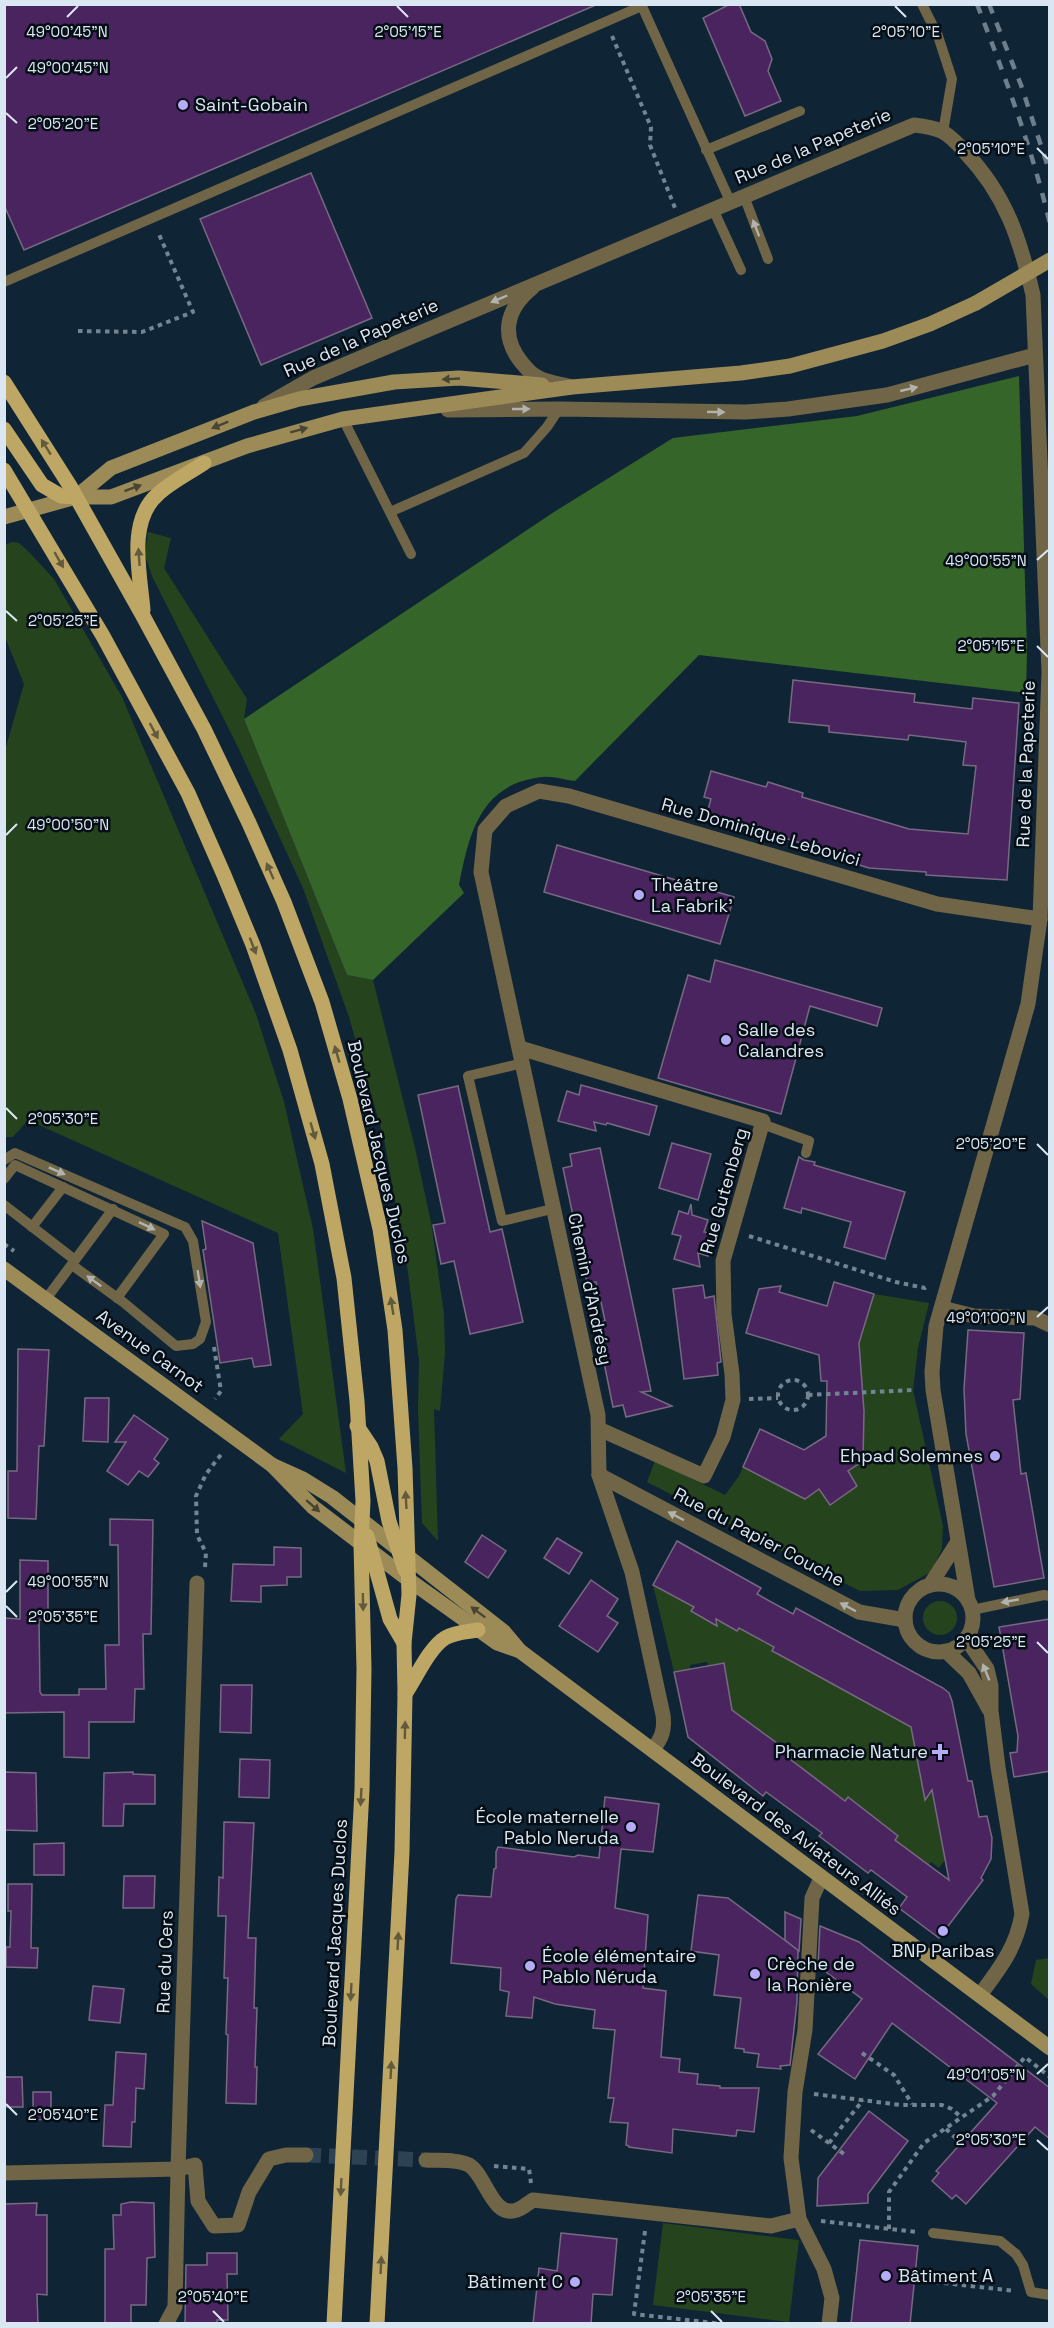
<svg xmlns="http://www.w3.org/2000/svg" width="1054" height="2328" font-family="'Space Grotesk',sans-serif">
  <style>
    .green { fill: #25441d }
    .forest { fill: #356528 }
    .building { fill: #4a245f; stroke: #786982; stroke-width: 1.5 }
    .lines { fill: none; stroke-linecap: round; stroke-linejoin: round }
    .pedestrian-tunnel { stroke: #2d4252; stroke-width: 15; stroke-dasharray: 15 8; stroke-linecap: butt }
    .path { stroke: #738593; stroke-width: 4; stroke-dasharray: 4.5 4.5; stroke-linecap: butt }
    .service { stroke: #706546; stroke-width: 10 }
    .pedestrian { stroke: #706546; stroke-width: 15 }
    .minor { stroke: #706546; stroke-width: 15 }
    .secondary { stroke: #9c8a57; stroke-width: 15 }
    .primary { stroke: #bea664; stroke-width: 15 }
    .rail { stroke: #6d7f8d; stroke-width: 4.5; stroke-dasharray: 10 10; stroke-linecap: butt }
    .secondary-bridge { stroke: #9c8a57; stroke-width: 15 }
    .oneway { fill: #b0b3ae }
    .oneway2 { fill: #494533 }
    .oneway3 { fill: #625a3c }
    .ticks { fill: none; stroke: #dae7f3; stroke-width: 2 }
    .poi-dot { fill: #b7abf8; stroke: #050d15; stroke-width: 2 }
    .labels { text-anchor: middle; stroke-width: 5; stroke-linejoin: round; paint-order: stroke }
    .poi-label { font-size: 18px; fill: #dae7f3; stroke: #050d15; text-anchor: start }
    .street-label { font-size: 18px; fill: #dae7f3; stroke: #050d15 }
    .ticks-label { font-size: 15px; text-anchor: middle; fill: #dae7f3; stroke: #050d15; stroke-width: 5; stroke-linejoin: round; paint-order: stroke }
  </style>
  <rect width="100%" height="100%" fill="#0f2536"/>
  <g class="green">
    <polygon points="148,532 171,538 164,568 247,699 244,719 347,975 373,980 415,1148 431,1222 444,1314 445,1353 440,1411 434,1409 438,1541 422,1523 418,1410 419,1360 408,1272 384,1139 349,1017 303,888 237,745 152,576 145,555"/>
    <polygon points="12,542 19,543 29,552 54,579 122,697 256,1014 284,1102 313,1229 346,1473 279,1439 303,1414 278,1233 28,1120 13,1137 5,1137 4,754 24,684 5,637 5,545"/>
    <polygon points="874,1294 929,1303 918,1348 913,1390 943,1526 942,1549 931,1572 898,1590 860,1591 647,1482 655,1461 725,1495 739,1476 743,1467 805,1499 819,1489 830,1504 857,1486 848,1471 861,1381 859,1343"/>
    <polygon points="653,1585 694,1607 691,1611 716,1625 719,1621 737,1631 739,1628 774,1647 773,1651 911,1727 924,1795 932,1793 945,1860 939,1868 931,1862 928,1865 895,1840 898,1835 848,1798 845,1801 829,1789 805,1820 782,1805 807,1772 790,1759 793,1755 732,1710 724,1664 708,1666 707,1662 690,1665 690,1670 674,1672"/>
    <circle cx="940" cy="1618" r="17"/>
    <polygon points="1049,1958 1050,1958 1049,2000 1031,1984 1036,1960"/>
    <polygon points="663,2223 799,2240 789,2322 653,2305"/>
  </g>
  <path class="forest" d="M 1019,376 L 1027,651 L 1026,693 L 699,655 L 575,781 C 565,780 553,776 543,777 C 480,783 469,834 459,885 L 464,893 L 373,980 L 347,975 L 244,719 L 554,512 L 673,438 L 857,416 Z"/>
  <g class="building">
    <polygon points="4,4 598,4 24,250 4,205"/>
    <polygon points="730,4 739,4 751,32 765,41 772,59 768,71 781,101 745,116 703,18"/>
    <polygon points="311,173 372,318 261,365 200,219"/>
    <polygon points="793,680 915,694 914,702 972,709 973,698 1019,703 1007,880 926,875 926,872 869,868 813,851 814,847 765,832 763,836 705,820 711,799 704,797 711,771 766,787 768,782 803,793 802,797 909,829 968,834 976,766 963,765 966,742 909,735 908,740 829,732 829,726 789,722"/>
    <polygon points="557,845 734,897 720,944 544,892"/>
    <polygon points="715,960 882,1008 877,1026 810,1006 781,1114 658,1078 688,975 710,982"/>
    <polygon points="581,1085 657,1106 649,1135 607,1123 606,1125 594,1122 596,1131 558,1121 567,1091 579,1095"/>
    <polygon points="458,1086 490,1232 502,1229 523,1322 470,1334 454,1261 441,1264 433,1225 445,1223 418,1095"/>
    <polygon points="672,1143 711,1154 698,1200 659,1188"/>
    <polygon points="600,1148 651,1391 641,1392 672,1406 626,1417 623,1405 613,1407 596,1323 605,1321 601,1302 596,1282 587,1283 563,1168 572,1166 570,1154"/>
    <polygon points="799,1157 804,1160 815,1162 814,1165 905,1192 885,1259 844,1247 851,1222 802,1208 801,1213 784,1208"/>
    <polygon points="691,1204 692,1215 708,1220 704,1232 714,1234 708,1256 698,1253 700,1267 674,1259 681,1236 672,1234 679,1211 688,1214"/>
    <polygon points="202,1221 253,1243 271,1365 254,1367 252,1358 220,1363 203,1250 206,1249"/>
    <polygon points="834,1282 874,1294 859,1343 864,1411 863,1461 848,1471 857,1486 830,1505 819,1489 805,1499 743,1467 760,1429 804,1450 826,1436 827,1381 821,1381 819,1355 746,1333 759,1289 781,1286 779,1292 827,1306"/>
    <polygon points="703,1285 705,1298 714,1296 721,1362 717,1363 718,1375 684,1379 673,1289"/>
    <polygon points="968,1330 1024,1333 1020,1399 1013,1400 1021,1474 1026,1473 1044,1578 994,1587 966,1434 964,1389"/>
    <polygon points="18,1349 49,1350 44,1446 39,1446 36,1519 8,1518 8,1471 17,1471"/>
    <polygon points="85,1398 109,1398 108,1442 83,1441"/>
    <polygon points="134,1415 168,1439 154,1459 159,1463 148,1477 139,1471 128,1485 107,1471 126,1442 115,1442"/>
    <polygon points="110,1519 153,1520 151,1634 143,1634 144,1689 135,1689 134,1722 89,1722 89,1758 64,1757 64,1712 4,1713 4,1618 20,1619 20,1560 48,1561 48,1620 39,1620 40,1692 42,1695 79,1695 79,1689 106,1689 105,1645 119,1645 118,1545 110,1545"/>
    <polygon points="482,1535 506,1551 488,1578 465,1562"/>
    <polygon points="557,1538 582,1553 569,1574 544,1558"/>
    <polygon points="677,1541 761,1588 757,1594 793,1614 796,1608 943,1688 949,1693 952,1701 968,1781 972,1781 979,1817 987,1816 992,1838 991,1859 981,1878 983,1880 939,1938 899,1908 907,1897 871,1870 868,1873 819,1836 822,1833 766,1792 763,1796 688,1737 674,1672 724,1663 732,1710 793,1755 790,1759 845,1801 848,1797 898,1836 895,1840 949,1880 932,1790 925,1800 911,1727 778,1654 772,1651 774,1647 739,1628 737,1631 716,1619 717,1626 691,1611 694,1607 653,1585"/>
    <polygon points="274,1547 301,1548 301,1577 287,1577 287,1585 261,1586 261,1602 231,1601 233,1564 274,1565"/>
    <polygon points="591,1580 618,1599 607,1616 618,1623 598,1652 559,1626"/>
    <polygon points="1050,1619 1050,1771 1014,1777 1010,1753 1017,1752 1018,1736 999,1627"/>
    <polygon points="221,1685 252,1685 251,1733 220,1732"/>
    <polygon points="240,1759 270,1760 269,1798 239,1797"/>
    <polygon points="4,1772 36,1773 37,1831 4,1830"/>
    <polygon points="133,1772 133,1774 155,1775 155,1804 124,1804 123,1826 103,1826 104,1773"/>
    <polygon points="605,1797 659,1804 653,1852 621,1849 615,1908 648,1915 643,1988 666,1991 661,2057 680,2059 679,2072 698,2074 697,2084 720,2086 720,2088 759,2088 754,2132 737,2130 736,2136 733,2136 673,2129 672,2153 629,2147 629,2146 626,2145 628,2123 610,2122 614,2098 608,2098 615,2030 593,2028 595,2010 555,2004 534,1997 532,2018 506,2016 509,1992 500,1990 501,1968 451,1963 456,1899 458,1895 491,1897 494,1869 496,1868 496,1852 498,1847 574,1857 578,1855 599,1858"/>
    <polygon points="224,1822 254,1823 248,1938 256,1938 254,2008 257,2008 255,2067 257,2067 256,2104 226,2103 228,2035 226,2034 228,1978 224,1978 226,1916 218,1916 219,1877 223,1878"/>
    <polygon points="64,1843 64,1875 34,1875 34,1844"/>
    <polygon points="124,1876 155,1876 154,1908 123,1908"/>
    <polygon points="8,1884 32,1884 31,1948 38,1948 37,1968 6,1967 6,1947 10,1947 11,1911 8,1911"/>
    <polygon points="698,1895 728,1898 798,1950 797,2002 790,2065 780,2066 781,2069 757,2067 759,2054 744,2052 744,2049 735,2048 741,1998 714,1995 719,1955 691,1951"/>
    <polygon points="785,1912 801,1919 799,1951 785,1940"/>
    <polygon points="820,1926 859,1942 1050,2088 1050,2139 1035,2127 966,2204 956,2195 952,2199 932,2181 939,2173 936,2171 997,2103 892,2023 855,2079 818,2054 862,1999 818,1966"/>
    <polygon points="93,1986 124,1989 120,2023 89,2020"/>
    <polygon points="116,2052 146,2054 144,2089 136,2088 135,2122 132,2122 131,2147 103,2146 105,2105 113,2105"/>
    <polygon points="4,2077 22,2077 23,2107 4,2107"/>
    <polygon points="33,2092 51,2092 51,2119 33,2120"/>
    <polygon points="869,2111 908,2141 868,2194 868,2203 817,2206 818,2178"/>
    <polygon points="131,2202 154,2203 155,2257 147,2258 146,2305 131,2305 131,2324 105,2324 105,2249 114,2249 113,2215 121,2215 121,2204"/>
    <polygon points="37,2203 36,2215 47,2215 47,2295 37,2294 38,2324 5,2324 4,2204"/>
    <polygon points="561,2233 617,2239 612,2295 593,2294 591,2324 533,2324 539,2268 557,2271"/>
    <polygon points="860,2240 918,2246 910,2324 851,2324"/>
    <polygon points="207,2253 237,2253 237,2274 227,2274 228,2320 217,2320 217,2324 185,2324 186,2265 207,2265"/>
  </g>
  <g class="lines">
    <polyline class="pedestrian-tunnel" points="306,2155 426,2160"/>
    <g class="path">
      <polyline points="612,36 651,127 650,145 675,208"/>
      <polyline points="78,331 142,332 193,312 158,232"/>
      <polyline points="749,1236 896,1282 925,1288 928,1286"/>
      <polyline points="4,1244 14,1251"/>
      <polyline points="214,1347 221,1391 215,1399"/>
      <circle cx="793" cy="1395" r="15"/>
      <polyline points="808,1395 914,1390"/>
      <polyline points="749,1399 778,1398"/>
      <polyline points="205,1567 206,1553 197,1535 196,1496 206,1474 223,1452"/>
      <polyline points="862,2053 894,2075 912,2104"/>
      <polyline points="814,2094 901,2105 942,2105 952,2109 962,2118"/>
      <polyline points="946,2129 961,2143"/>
      <polyline points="811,2130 844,2154"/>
      <polyline points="829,2143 863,2100"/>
      <polyline points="494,2166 529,2169 531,2183"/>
      <polyline points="821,2221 917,2232"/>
      <polyline points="889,2229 889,2192 924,2143 993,2096 1025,2057 1050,2077"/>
      <polyline points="645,2231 634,2314 723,2324"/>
      <polyline points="926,2281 1015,2291"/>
    </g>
    <g class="service">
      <polyline points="641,4 730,201"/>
      <polyline points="922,4 938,36 952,79 943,132"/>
      <polyline points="706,150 800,111"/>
      <polyline points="744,196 768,259"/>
      <polyline points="713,209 741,270"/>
      <polyline points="4,282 642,6"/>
      <polyline points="343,419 411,554"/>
      <polyline points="390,512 524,453 547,427 559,409"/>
      <polyline points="523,1063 468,1076 502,1221 552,1209"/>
      <polyline points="762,1124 809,1141 806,1153"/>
      <polyline points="4,1160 15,1153 185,1227 193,1241 206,1322 200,1339 193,1344 176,1346 123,1302 72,1265"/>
      <polyline points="4,1179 15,1165 164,1234 117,1298"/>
      <polyline points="4,1205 75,1260"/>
      <polyline points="32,1227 63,1187"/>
      <polyline points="46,1299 113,1209"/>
      <polyline points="972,1610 1044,1595 1050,1596"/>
      <polyline points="933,2233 1000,2241 1016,2254 1023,2265 1031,2292 1050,2295"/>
    </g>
    <g class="pedestrian">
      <polyline points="821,1878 812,1898 805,2030 795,2092 791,2158 799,2219 824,2269 832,2298 829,2324"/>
      <path d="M 426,2160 C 439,2161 457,2159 469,2165 C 486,2175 492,2219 517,2210 C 523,2208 528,2203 533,2200 L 771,2226 L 799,2219"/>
      <polyline points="178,2169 195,2165 198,2201 214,2226 238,2225 249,2192 269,2159 286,2155 306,2155"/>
    </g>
    <g class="minor">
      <path d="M 532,288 C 506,309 500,336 522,363 C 526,368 532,375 539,378 C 549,383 562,384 572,387"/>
      <path d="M 264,406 L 313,378 L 914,125 C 923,126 932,127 941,131 C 950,135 958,144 965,152 C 1006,195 1020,239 1033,295 L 1049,672 L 1040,919 L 1028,1004 L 936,1326 L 932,1372 L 933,1390 L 968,1600"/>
      <polyline points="448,410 559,409 746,412 788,409 887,395 1035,355"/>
      <polyline points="520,1048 763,1121 723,1261 724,1314 732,1374 733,1400 723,1437 704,1476 599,1429"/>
      <polyline points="942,1308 974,1316 1035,1318 1050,1325"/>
      <polyline points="599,1475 859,1612 905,1620"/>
      <circle cx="939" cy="1618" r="34"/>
      <polyline points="930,1585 957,1543"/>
      <path d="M 966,1638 L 987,1669 L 991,1686 L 991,1711 L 998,1767 L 1022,1914 C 1016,1948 1000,1968 980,1995"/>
      <polyline points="946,1651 969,1673 989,1709"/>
      <path d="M 653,1750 C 662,1737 665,1730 663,1715 L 632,1572 L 599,1475 L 598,1415 L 481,872 L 485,830 L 506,806 L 539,791 L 569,796 L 937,904 L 1040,919"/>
      <polyline points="4,2173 178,2169 197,1583"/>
      <polyline points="166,2324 175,2307 178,2169"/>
    </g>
    <g class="secondary">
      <polyline points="76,497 111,468 254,412 299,399 394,382 459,378 542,385"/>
      <polyline points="4,517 76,497 111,497 247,446 343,419 572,387 741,373 790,366 883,341 930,324 976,303"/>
      <polyline points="4,1269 272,1465 313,1507 409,1580 497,1643 520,1651"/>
      <polyline points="272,1465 303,1479 332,1497 504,1632 520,1651 1050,2048"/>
    </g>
    <g class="primary">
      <polyline points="4,382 70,486 143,616 204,729 249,823 284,902 322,1002 350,1099 380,1229 395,1330 405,1468 409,1595 404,1643 405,1694 402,1852 377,2324"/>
      <polyline points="4,429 42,485 61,496 76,497"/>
      <polyline points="4,470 103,636 188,793 224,875 253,945 290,1050 322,1164 344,1278 357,1401 363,1501 361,1544 364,1669 362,1790 334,2324"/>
      <path d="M 143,610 C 140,574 127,521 158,494 C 171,482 189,473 204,463"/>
      <polyline points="357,1426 371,1447 377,1461 389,1521 405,1570"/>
      <polyline points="367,1536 390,1619 404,1643"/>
      <path d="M 405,1694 C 416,1678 429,1648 445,1638 C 455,1632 467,1632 478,1630"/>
    </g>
    <g class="rail">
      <path d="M 977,4 C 1005,77 1032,148 1050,224"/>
      <polyline points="989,4 1021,85 1050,173"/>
    </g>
    <polyline class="secondary-bridge" points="976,303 1050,260"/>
  </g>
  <defs><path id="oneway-solid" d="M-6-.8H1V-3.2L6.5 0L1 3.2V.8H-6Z" transform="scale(1.5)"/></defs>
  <g class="oneway">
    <use href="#oneway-solid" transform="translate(756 228) rotate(-111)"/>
    <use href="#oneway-solid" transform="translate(499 299) rotate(157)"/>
    <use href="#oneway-solid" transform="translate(909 389) rotate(-13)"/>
    <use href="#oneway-solid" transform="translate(521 409)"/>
    <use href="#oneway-solid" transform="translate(716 412) rotate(1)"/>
    <use href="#oneway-solid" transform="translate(57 1171) rotate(24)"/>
    <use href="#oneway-solid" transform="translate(147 1226) rotate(26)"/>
    <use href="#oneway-solid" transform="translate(199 1279) rotate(81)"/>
    <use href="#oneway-solid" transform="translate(94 1281) rotate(-144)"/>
    <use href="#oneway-solid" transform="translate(676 1516) rotate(-152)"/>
    <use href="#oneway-solid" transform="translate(1010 1601) rotate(170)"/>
    <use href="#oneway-solid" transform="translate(848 1607) rotate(-152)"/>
    <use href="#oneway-solid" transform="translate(986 1672) rotate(-112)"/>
  </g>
  <g class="oneway2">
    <use href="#oneway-solid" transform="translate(451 379) rotate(177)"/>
    <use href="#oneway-solid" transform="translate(220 425) rotate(158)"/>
    <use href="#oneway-solid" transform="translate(299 430) rotate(-15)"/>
    <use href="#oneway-solid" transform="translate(133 488) rotate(-20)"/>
    <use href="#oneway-solid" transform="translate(313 1506) rotate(41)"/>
    <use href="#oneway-solid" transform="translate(478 1612) rotate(-143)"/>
  </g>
  <g class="oneway3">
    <use href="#oneway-solid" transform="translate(46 447) rotate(-122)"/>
    <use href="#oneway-solid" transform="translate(139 557) rotate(-94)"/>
    <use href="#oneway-solid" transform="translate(59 560) rotate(60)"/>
    <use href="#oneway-solid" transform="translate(154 731) rotate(62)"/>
    <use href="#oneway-solid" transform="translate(270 871) rotate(-114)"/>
    <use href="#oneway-solid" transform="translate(253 946) rotate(69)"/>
    <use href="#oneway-solid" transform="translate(337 1054) rotate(-106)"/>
    <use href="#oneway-solid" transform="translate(313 1131) rotate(74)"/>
    <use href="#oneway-solid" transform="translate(392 1306) rotate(-99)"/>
    <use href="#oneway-solid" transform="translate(406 1500) rotate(-93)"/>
    <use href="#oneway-solid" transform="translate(363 1602) rotate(89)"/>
    <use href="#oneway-solid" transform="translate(405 1730) rotate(-89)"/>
    <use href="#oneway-solid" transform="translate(361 1797) rotate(93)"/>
    <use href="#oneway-solid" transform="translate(398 1941) rotate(-87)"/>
    <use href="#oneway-solid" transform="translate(351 1992) rotate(93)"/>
    <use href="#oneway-solid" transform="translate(391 2070) rotate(-87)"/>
    <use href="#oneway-solid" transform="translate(341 2187) rotate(93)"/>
    <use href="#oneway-solid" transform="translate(381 2265) rotate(-87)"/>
  </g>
  <path class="ticks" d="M 397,6 L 408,17M 895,6 L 906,17M 67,17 L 78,6M 6,78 L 17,67M 6,113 L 17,123M 1037,148 L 1048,159M 1037,560 L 1048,550M 6,611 L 17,621M 1037,646 L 1048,657M 6,835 L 17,824M 6,1108 L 17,1119M 1037,1144 L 1048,1155M 1037,1317 L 1048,1307M 6,1592 L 17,1581M 6,1606 L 17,1617M 1037,1642 L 1048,1653M 1037,2074 L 1048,2064M 6,2104 L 17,2115M 1037,2140 L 1048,2150M 213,2311 L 224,2322M 711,2311 L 722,2322"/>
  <g class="poi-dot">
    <circle cx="183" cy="105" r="6"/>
    <circle cx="639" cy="895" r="6"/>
    <circle cx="726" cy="1040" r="6"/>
    <circle cx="995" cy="1456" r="6"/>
    <path d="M937 1743h6v6h6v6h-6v6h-6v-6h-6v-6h6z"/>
    <circle cx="631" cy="1827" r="6"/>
    <circle cx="943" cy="1931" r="6"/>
    <circle cx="530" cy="1966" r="6"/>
    <circle cx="755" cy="1974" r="6"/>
    <circle cx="886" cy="2276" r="6"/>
    <circle cx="575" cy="2282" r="6"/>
  </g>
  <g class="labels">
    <g class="poi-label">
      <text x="195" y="111">Saint-Gobain</text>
      <text x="651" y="891">Théâtre<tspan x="651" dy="21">La Fabrik'</tspan></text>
      <text x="738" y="1036">Salle des<tspan x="738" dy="21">Calandres</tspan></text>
      <text x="983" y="1462" text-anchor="end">Ehpad Solemnes</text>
      <text x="928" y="1758" text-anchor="end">Pharmacie Nature</text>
      <text x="619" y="1823" text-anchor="end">École maternelle<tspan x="619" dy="21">Pablo Neruda</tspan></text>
      <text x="943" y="1957" text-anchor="middle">BNP Paribas</text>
      <text x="542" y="1962">École élémentaire<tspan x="542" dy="21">Pablo Néruda</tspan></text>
      <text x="767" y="1970">Crèche de<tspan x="767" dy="21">la Ronière</tspan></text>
      <text x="898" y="2282">Bâtiment A</text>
      <text x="563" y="2288" text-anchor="end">Bâtiment C</text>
    </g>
    <g class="street-label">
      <text transform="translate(813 146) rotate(-23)" y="6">Rue de la Papeterie</text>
      <text transform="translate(361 338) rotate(-24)" y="6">Rue de la Papeterie</text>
      <text transform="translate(1026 764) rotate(-88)" y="6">Rue de la Papeterie</text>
      <text transform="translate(761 832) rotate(16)" y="6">Rue Dominique Lebovici</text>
      <text transform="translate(379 1152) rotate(77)" y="6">Boulevard Jacques Duclos</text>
      <text transform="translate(724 1191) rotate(-74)" y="6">Rue Gutenberg</text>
      <text transform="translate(590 1289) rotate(78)" y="6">Chemin d'Andrésy</text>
      <text transform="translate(150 1351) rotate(36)" y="6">Avenue Carnot</text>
      <text transform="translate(759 1537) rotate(28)" y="6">Rue du Papier Couche</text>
      <text transform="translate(796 1834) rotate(37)" y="6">Boulevard des Aviateurs Alliés</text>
      <text transform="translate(335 1933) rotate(-87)" y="6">Boulevard Jacques Duclos</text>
      <text transform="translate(165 1962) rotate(-88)" y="6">Rue du Cers</text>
    </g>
  </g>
  <g class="ticks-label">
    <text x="67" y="37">49°00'45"N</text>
    <text x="408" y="37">2°05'15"E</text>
    <text x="906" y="37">2°05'10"E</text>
    <text x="68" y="73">49°00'45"N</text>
    <text x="63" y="129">2°05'20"E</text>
    <text x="991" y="154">2°05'10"E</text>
    <text x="986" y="566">49°00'55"N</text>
    <text x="63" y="626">2°05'25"E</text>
    <text x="991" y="651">2°05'15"E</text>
    <text x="68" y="830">49°00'50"N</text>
    <text x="63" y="1124">2°05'30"E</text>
    <text x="991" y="1149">2°05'20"E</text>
    <text x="986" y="1323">49°01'00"N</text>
    <text x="68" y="1587">49°00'55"N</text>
    <text x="63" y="1622">2°05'35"E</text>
    <text x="991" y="1647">2°05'25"E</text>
    <text x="986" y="2080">49°01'05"N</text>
    <text x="63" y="2120">2°05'40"E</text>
    <text x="991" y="2145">2°05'30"E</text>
    <text x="213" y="2302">2°05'40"E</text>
    <text x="711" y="2302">2°05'35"E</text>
  </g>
  <rect width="1054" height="2328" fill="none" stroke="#dae7f3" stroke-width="12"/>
</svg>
